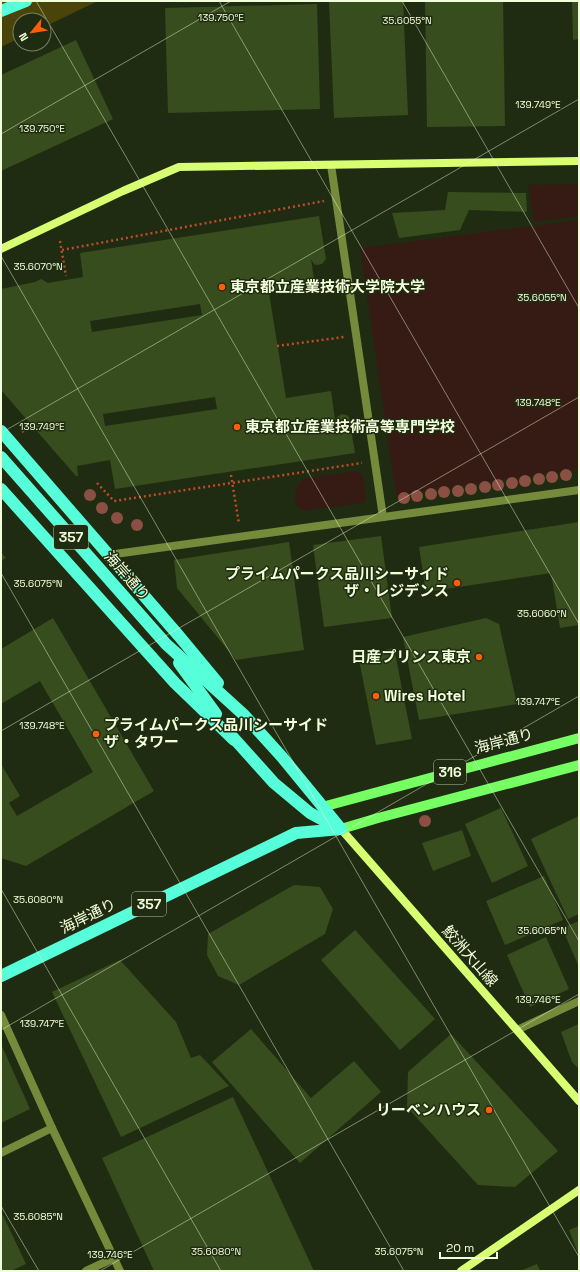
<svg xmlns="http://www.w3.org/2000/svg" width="580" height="1272" font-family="'Space Grotesk','Noto Sans JP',sans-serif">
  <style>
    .green { fill: #361b14 }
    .water { fill: #4b440a }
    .building { fill: #374d1d; fill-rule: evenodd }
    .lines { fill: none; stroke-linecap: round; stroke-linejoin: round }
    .path { stroke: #bf4b2f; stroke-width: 2.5; stroke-dasharray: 2 3; stroke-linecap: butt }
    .lane { stroke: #748b3b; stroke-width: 8 }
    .street { stroke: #748b3b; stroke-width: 8 }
    .secondary { stroke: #d8ff72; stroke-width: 8 }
    .primary { stroke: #76ff62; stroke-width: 10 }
    .highway { stroke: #56ffd9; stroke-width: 12 }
    .tree { fill: #8b4f43 }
    .ticks { fill: none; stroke: #f2ffdb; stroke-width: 1; stroke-opacity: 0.45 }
    .poi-dot { fill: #ff5e07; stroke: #202c11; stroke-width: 1.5 }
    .labels { text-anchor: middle; stroke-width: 3; stroke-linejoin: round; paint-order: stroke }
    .shield { fill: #202c11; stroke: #b3c09e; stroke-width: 1 }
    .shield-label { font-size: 14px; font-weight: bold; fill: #f2ffdb }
    .poi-label { font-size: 15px; font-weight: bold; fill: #f2ffdb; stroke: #202c11; text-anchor: start }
    .street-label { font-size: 15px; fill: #f2ffdb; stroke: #202c11 }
    .ticks-label { font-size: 10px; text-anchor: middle; fill: #f2ffdb; stroke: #202c11; stroke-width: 3; stroke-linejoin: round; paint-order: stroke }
  </style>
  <rect width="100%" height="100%" fill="#202c11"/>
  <g class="green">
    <polygon points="579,184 579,216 534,222 528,185"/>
    <polygon points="579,220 579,469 396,495 360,248"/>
    <path d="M 357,471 L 363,475 L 366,498 L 363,503 L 303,511 L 296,505 C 294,493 295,486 305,478 Z"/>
  </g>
  <polygon class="water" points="1,1 98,1 44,27 44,20 20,20 20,38 1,47"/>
  <g class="building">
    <polygon points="403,1 408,115 334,118 329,2"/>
    <polygon points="425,1 503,1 505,126 427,127"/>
    <polygon points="572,1 579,1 579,39 573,40"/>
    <polygon points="317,4 320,109 168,113 165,8"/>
    <polygon points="76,40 113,119 1,171 1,75"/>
    <polygon points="448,192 526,193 527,212 469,210 460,230 399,238 392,213 445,210"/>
    <path d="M 319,216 L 326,259 L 322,264 L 317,265 L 314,264 L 311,259 L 315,286 L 269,293 L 286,398 L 331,391 L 335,420 L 337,417 L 342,414 L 347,415 L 349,417 L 355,453 L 115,489 L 110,460 L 77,466 L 78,476 L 76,476 L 1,390 L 1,289 L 35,282 L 41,279 L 48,283 L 83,277 L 80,253 ZM 200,304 L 202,315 L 92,332 L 90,321 ZM 215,397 L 217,409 L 105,426 L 103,414 Z"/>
    <polygon points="579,522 579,625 560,628 551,573 426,592 419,547"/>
    <polygon points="381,536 392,618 324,627 313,545"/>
    <polygon points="289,542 304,650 236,660 177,588 174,560"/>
    <polygon points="1,552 6,558 1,561"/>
    <polygon points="53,618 154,791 26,866 1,858 1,764 20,796 9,803 17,816 93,772 40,681 1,704 1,649"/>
    <polygon points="486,618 499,624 517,704 419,720 403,637"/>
    <polygon points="394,648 412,739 376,745 358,655"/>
    <polygon points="501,808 528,866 492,883 465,824"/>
    <polygon points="579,816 579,914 568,919 531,839"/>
    <polygon points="462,830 471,856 433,871 422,843"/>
    <polygon points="544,876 563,920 505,945 486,901"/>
    <polygon points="294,885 320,887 333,909 325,934 239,985 218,976 207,955 208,934"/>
    <polygon points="579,921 579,967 562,928"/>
    <polygon points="355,930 435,1019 400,1050 321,960"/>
    <polygon points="546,937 569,989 530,1007 507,955"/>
    <polygon points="120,960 176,1022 191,1058 200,1055 229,1086 121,1137 52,992"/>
    <polygon points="579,1024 579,1069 572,1062 561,1032"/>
    <polygon points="251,1029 311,1098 354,1061 381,1092 300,1163 212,1062"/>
    <polygon points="451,1034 558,1151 515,1187 478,1185 407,1107 408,1072"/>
    <polygon points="1,1044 30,1109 1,1123"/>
    <polygon points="233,1097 314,1271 154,1271 102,1158"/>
    <polygon points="1,1211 26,1264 11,1271 1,1271"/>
    <polygon points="579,1226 579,1256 569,1230"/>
    <polygon points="537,1264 540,1271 520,1271"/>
  </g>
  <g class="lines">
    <g class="path">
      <polyline points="60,241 66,276"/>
      <polyline points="62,250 324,201"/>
      <polyline points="277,346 344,337"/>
      <polyline points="22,432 29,427"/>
      <polyline points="231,475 239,524"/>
      <polyline points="97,483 114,501 362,463"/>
    </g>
    <polyline class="lane" points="331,165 383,517"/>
    <g class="street">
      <polyline points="108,555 579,490"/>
      <polyline points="1,1015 52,1128 120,1271"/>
      <polyline points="517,1030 579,1001"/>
      <polyline points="1,1153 52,1128"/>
      <polyline points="86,1271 114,1258"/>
    </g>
    <g class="secondary">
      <polyline points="1,249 123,191 179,167 579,161"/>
      <polyline points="341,829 579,1101"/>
      <polyline points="461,1271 579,1190"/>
    </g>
    <g class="primary">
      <polyline points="322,807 579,738"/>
      <polyline points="341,829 378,818 579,765"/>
    </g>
    <g class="highway">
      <polyline points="1,11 26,1"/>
      <polyline points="1,431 179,636 218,683"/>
      <polyline points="1,457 166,644 244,715 282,757 341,829"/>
      <polyline points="1,489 175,683 234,740"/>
      <polyline points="179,663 216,714"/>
      <polyline points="230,734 274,783 310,813 336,827"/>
      <polyline points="1,976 296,833 341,829"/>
    </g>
  </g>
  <g class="tree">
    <circle cx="566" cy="475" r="6"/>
    <circle cx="552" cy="477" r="6"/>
    <circle cx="539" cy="479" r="6"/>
    <circle cx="525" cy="481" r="6"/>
    <circle cx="512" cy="483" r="6"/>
    <circle cx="498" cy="485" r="6"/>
    <circle cx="485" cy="487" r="6"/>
    <circle cx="471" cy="489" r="6"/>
    <circle cx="458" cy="491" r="6"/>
    <circle cx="444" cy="492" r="6"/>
    <circle cx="431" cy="494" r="6"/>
    <circle cx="90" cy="495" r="6"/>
    <circle cx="417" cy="496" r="6"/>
    <circle cx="404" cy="498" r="6"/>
    <circle cx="102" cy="508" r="6"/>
    <circle cx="117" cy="518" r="6"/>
    <circle cx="137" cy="525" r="6"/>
    <circle cx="425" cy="821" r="6"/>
  </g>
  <path class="ticks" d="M 36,1 L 579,941M 219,1 L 579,624M 402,1 L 579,308M 1,134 L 231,1M 1,256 L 579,1257M 1,433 L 579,99M 1,573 L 404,1271M 1,731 L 579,397M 1,889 L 221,1271M 1,1030 L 579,696M 1,1206 L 39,1271M 100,1271 L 579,994"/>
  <g class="poi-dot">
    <circle cx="222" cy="287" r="4"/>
    <circle cx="237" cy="427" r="4"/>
    <circle cx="457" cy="583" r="4"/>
    <circle cx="479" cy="657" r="4"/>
    <circle cx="376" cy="696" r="4"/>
    <circle cx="96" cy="734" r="4"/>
    <circle cx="489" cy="1110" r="4"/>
  </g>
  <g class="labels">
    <g class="shield">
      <rect x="54" y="525" width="34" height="24" rx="3"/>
      <rect x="434" y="760" width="32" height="24" rx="3"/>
      <rect x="132" y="892" width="34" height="24" rx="3"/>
    </g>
    <g class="shield-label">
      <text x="71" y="542">357</text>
      <text x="450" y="777">316</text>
      <text x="149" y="909">357</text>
    </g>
    <g class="poi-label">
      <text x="230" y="292">東京都立産業技術大学院大学</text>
      <text x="245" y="432">東京都立産業技術高等専門学校</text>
      <text x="449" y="579" text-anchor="end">プライムパークス品川シーサイド<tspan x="449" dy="17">ザ・レジデンス</tspan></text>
      <text x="471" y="662" text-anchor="end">日産プリンス東京</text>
      <text x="384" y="701">Wires Hotel</text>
      <text x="104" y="730">プライムパークス品川シーサイド<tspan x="104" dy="17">ザ・タワー</tspan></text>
      <text x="481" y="1115" text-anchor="end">リーベンハウス</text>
    </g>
    <g class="street-label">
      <text transform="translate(127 576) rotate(49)" y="5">海岸通り</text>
      <text transform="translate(504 741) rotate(-15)" y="5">海岸通り</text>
      <text transform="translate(88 916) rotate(-26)" y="5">海岸通り</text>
      <text transform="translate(470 956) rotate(49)" y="5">鮫洲大山線</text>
    </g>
  </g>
  <g class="ticks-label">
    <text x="221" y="21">139.750°E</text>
    <text x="407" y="24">35.6055°N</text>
    <text x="538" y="108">139.749°E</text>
    <text x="42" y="132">139.750°E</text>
    <text x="38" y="270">35.6070°N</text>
    <text x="542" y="301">35.6055°N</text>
    <text x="538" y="406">139.748°E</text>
    <text x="42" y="430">139.749°E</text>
    <text x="38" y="587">35.6075°N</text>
    <text x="542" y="617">35.6060°N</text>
    <text x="538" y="705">139.747°E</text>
    <text x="42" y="729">139.748°E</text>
    <text x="38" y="903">35.6080°N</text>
    <text x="542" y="934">35.6065°N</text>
    <text x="538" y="1003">139.746°E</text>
    <text x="42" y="1027">139.747°E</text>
    <text x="38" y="1220">35.6085°N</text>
    <text x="216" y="1255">35.6080°N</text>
    <text x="399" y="1255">35.6075°N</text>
    <text x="110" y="1258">139.746°E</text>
  </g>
  <rect width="580" height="1272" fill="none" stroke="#f2ffdb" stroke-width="4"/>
  <g transform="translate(32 32) rotate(240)"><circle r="19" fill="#202c11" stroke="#748062"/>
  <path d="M0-3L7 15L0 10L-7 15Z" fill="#ff5e07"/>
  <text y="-6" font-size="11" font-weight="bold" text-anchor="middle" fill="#f2ffdb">N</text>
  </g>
  <path d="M440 1252v6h57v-6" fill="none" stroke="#f2ffdb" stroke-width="2"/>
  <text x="446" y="1252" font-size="12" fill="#f2ffdb" stroke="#202c11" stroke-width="3" paint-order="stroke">20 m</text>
</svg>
